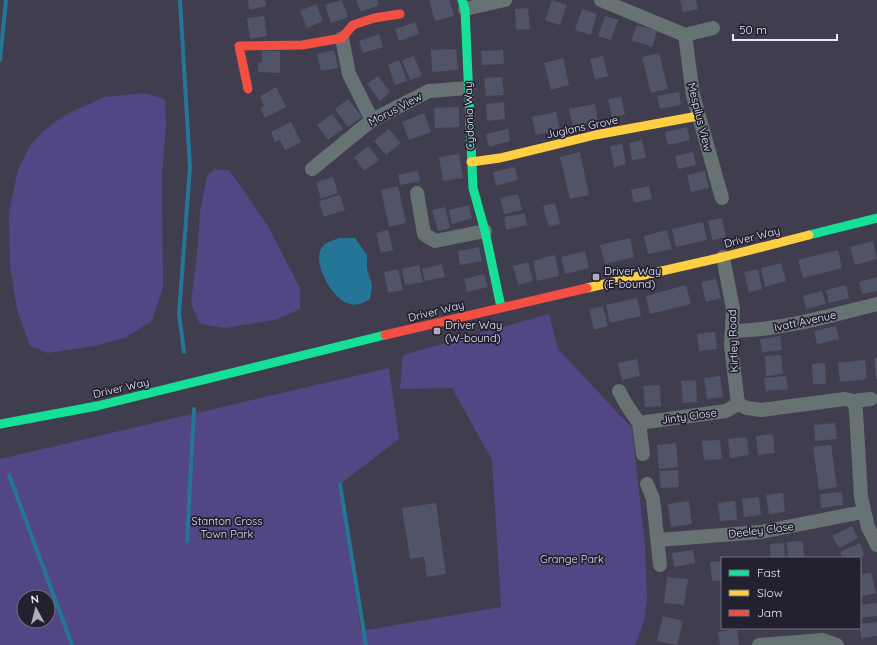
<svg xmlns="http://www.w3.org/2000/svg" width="877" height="645" font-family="Quicksand,sans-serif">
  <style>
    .green { fill: #524684; fill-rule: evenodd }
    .water { fill: #257598 }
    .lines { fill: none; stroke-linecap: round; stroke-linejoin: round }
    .stream { stroke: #257598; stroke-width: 4 }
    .building { fill: #515369 }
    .street { stroke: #677272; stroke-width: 14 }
    .fast { stroke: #16e098; stroke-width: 9 }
    .slow { stroke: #ffcf43; stroke-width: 9 }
    .jam { stroke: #f24e42; stroke-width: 9 }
    .poi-dot { fill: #aeacbf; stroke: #23212f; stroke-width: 1.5 }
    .labels { text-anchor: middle; stroke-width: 3.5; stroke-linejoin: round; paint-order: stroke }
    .street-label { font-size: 11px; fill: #e9e7fb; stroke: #23212f }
    .poi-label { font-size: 11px; fill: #e9e7fb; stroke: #23212f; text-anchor: start }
    .park-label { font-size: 11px; fill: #dfdcf3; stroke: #23212f }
  </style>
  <rect width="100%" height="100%" fill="#403d4f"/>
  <g class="green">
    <polygon points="144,93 165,99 166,125 162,175 163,287 152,321 125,338 95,346 47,353 30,346 17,310 10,266 9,212 18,170 30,146 42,132 65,115 104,97"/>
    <polygon points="214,169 229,170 268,226 300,288 300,309 275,320 226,328 200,324 191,303 197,254 200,212 207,176"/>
    <path d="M 549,314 L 558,349 L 632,428 L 645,546 L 647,601 L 644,621 L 635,645 L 0,645 L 0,459 L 389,368 L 399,439 L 340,484 L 361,631 L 501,607 L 492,460 L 452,388 L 400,389 L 403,355 ZM 24,597 L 48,597 L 48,621 L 24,621 Z"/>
  </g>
  <path class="water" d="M 339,238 L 355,238 L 367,255 L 367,269 L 372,285 L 370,299 C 363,303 355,307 347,303 C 332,298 310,260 323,246 C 326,242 335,240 339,238 Z"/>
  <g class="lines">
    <g class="stream">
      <polyline points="180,0 190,167 179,314 184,352"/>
      <polyline points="0,60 6,0"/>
      <polyline points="9,475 72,645"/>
      <polyline points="340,484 366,645"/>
      <polyline points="187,541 194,409"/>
    </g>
  </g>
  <g class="building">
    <polygon points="248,0 265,0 266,6 249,10"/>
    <polygon points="342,0 348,17 331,23 325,5"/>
    <polygon points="356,0 377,0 379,5 361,12"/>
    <polygon points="429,0 449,0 454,16 435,21"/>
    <polygon points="552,0 567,5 560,25 545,20"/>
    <polygon points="680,0 696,0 698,9 683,12"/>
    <polygon points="316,4 323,21 307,28 300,11"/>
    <polygon points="528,8 530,29 516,30 515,9"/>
    <polygon points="582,9 597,14 591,35 575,30"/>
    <polygon points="264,16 267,36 250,39 247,18"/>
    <polygon points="605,16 618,20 611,40 598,36"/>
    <polygon points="415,22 419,34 399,41 395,29"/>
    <polygon points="637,25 657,31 652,47 631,40"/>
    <polygon points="379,34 383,47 363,53 359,41"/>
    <polygon points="456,49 458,70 432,72 431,50"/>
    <polygon points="334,50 338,68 321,71 317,54"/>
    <polygon points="503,50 504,64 482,65 481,51"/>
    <polygon points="262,51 280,51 280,73 258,72 258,62 262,63"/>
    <polygon points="659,53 668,89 651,93 642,57"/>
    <polygon points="414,56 422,76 410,80 402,60"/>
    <polygon points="603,56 608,76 595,79 590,59"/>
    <polygon points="563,58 569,85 551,90 544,63"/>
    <polygon points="399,60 407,81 395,85 388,65"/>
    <polygon points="378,76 390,92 380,101 367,84"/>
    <polygon points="502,77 504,95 486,96 484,78"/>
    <polygon points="276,87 286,107 265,118 260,108 264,106 260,96"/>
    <polygon points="679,92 681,105 660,109 657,96"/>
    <polygon points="621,97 625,115 612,117 608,99"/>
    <polygon points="348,99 362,117 348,127 335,109"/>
    <polygon points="504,102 505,119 487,121 486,104"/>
    <polygon points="595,104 598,122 573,127 569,109"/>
    <polygon points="459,107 459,127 435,128 434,108"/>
    <polygon points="556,112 560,130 536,135 532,117"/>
    <polygon points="424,113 431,132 409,140 402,122"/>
    <polygon points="332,114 343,129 328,140 317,125"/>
    <polygon points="291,122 301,142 285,150 280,140 275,142 271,132"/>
    <polygon points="687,127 690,140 668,145 665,132"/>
    <polygon points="389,129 401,143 386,155 374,141"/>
    <polygon points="508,129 510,141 489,147 486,134"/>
    <polygon points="642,140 646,158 632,160 629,143"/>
    <polygon points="622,144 626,164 614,167 610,146"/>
    <polygon points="368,146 379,160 364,171 354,157"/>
    <polygon points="580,152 589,195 570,199 560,157"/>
    <polygon points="693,152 696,165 678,169 675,156"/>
    <polygon points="459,154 463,178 443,181 439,157"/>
    <polygon points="515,167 518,180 496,186 493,172"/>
    <polygon points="418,171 420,181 400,185 398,175"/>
    <polygon points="705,171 709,188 691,192 687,175"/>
    <polygon points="333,177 338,193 321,199 316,182"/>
    <polygon points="398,186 406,223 389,227 381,190"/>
    <polygon points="649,186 652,199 634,203 631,190"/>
    <polygon points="518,194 522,210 504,214 500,198"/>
    <polygon points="340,195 345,210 324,217 319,201"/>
    <polygon points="555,203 560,224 549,227 543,206"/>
    <polygon points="469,205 472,218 452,224 449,210"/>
    <polygon points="445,207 450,228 438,231 432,210"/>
    <polygon points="525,213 527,225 506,230 504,217"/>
    <polygon points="722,218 726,237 712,240 708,221"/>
    <polygon points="703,222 707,240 676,247 672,229"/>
    <polygon points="388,230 393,250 381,253 376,233"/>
    <polygon points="667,230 672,249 648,254 644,236"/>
    <polygon points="630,238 634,257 605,264 600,245"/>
    <polygon points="873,241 877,259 855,265 850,247"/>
    <polygon points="479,247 482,261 460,265 458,251"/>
    <polygon points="838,250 842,268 803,278 798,260"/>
    <polygon points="585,251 589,268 565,274 561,257"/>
    <polygon points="555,255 559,276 537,281 533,261"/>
    <polygon points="528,262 533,281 518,285 513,266"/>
    <polygon points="781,263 786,281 765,287 761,268"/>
    <polygon points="442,264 445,277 425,281 422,269"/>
    <polygon points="419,265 423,282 405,285 402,269"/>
    <polygon points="398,269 403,290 388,293 384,272"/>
    <polygon points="758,269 762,289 749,292 744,272"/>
    <polygon points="484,274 488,287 467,292 464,279"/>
    <polygon points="877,277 877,291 862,294 859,282"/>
    <polygon points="716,279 721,298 706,302 701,282"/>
    <polygon points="686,285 691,304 650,314 646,296"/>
    <polygon points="846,285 849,298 829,303 826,290"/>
    <polygon points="822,291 826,304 806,309 803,296"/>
    <polygon points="637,298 641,316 610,323 606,305"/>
    <polygon points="603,306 608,326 594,330 589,309"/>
    <polygon points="836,326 839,339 817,344 814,331"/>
    <polygon points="715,332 717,349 699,351 697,334"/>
    <polygon points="780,336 782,350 762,352 760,339"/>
    <polygon points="781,355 783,374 766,376 765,356"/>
    <polygon points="874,358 877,358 877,379 876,379"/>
    <polygon points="637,359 640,376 622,380 618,363"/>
    <polygon points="865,360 867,379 840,382 838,363"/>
    <polygon points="825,363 826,384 813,384 812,364"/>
    <polygon points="720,376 723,397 707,399 704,378"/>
    <polygon points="786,376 788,389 766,391 764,378"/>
    <polygon points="696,380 697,402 683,403 681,381"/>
    <polygon points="660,385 661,406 645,407 643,386"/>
    <polygon points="835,423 837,439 815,441 814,425"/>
    <polygon points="773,434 775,453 758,455 756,436"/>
    <polygon points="747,437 749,455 730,458 728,439"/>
    <polygon points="720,440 722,459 704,460 702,441"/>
    <polygon points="676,443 678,467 659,469 657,445"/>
    <polygon points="831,445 837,487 819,490 813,447"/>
    <polygon points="678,470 679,487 661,488 659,471"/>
    <polygon points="842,492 843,505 821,508 820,494"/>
    <polygon points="783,493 785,512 769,514 766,495"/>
    <polygon points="759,497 761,515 744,517 742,499"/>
    <polygon points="689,501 692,524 671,527 668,504"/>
    <polygon points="735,501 737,520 720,521 718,503"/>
    <polygon points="436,503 446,574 427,577 424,557 410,559 402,508"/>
    <polygon points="852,526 858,538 839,548 832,536"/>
    <polygon points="803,541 804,558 788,558 787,542"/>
    <polygon points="784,543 785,558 771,558 770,544"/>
    <polygon points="860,543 865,555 858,558 843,558 840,552"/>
    <polygon points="693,550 695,563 674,567 672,553"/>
    <polygon points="722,561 722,580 712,581 710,562"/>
    <polygon points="871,572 876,593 860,597 860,575"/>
    <polygon points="667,577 688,579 684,605 664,603"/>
    <polygon points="877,603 877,616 860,618 860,605"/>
    <polygon points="663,616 683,621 677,645 657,641"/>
    <polygon points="877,622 877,636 861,638 860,624"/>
    <polygon points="737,629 739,645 720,645 718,632"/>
  </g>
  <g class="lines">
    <g class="street">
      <polyline points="601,0 685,35 713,28"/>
      <polyline points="465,9 505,0"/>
      <polyline points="685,35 693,95 722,198"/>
      <polyline points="342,38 349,74 372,120"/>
      <polyline points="312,169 372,120 429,91 468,88"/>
      <polyline points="417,193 424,234 435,241 485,231"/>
      <polyline points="723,257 733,309 731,346 738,404"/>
      <path d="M 732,331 C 782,330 829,316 877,304"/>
      <polyline points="619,391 626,404 639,423 643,454"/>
      <polyline points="854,401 856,411 861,497 868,527 877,545"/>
      <polyline points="738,404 747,408 761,410 845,399 854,401 871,399"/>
      <polyline points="639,423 726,411 738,404"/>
      <polyline points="647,484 653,499 660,565"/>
      <polyline points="658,540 761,532 863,512"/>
      <polyline points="759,645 823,640 837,645"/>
    </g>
    <g class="fast">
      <polyline points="462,0 465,9 473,188 485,231 501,307"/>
      <polyline points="809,235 877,218"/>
      <polyline points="0,424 97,406 385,335"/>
    </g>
    <g class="slow">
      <polyline points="471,162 500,158 595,135 698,116"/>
      <polyline points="587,288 723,257 809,235"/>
    </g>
    <g class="jam">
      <polyline points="248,89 239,46 302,45 342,38 353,25 374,18 400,14"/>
      <polyline points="385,335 587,288"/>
    </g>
  </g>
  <g class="poi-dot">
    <rect x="592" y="273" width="8" height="8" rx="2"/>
    <rect x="433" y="327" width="8" height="8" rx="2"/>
  </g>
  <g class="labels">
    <g class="street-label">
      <text transform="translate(395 109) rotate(-28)" y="4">Morus View</text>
      <text transform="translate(469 116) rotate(-92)" y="4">Cydonia Way</text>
      <text transform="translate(700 117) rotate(76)" y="4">Mespilus View</text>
      <text transform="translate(582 127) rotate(-12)" y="4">Juglans Grove</text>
      <text transform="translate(752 237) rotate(-14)" y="4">Driver Way</text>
      <text transform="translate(436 311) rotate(-14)" y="4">Driver Way</text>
      <text transform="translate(805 321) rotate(-12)" y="4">Ivatt Avenue</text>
      <text transform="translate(733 341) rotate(-92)" y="4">Kirtley Road</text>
      <text transform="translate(121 388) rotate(-13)" y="4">Driver Way</text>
      <text transform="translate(689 416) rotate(-8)" y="4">Jinty Close</text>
      <text transform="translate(761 530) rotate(-7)" y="4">Deeley Close</text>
    </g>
    <g class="poi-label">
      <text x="604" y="275">Driver Way<tspan x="604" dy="13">(E-bound)</tspan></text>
      <text x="445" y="329">Driver Way<tspan x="445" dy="13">(W-bound)</tspan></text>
    </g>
    <g class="park-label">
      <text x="227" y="525">Stanton Cross<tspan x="227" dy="13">Town Park</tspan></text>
      <text x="572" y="563">Grange Park</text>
    </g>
  </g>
  <rect x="721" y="557" width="140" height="72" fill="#23212f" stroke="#727081"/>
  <rect x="729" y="570" width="20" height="6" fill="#16e098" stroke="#727081"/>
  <text x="757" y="577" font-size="12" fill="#e9e7fb">Fast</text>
  <rect x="729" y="590" width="20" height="6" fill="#ffcf43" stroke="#727081"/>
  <text x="757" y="597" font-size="12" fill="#e9e7fb">Slow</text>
  <rect x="729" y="610" width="20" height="6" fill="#f24e42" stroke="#727081"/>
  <text x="757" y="617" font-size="12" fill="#e9e7fb">Jam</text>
  <g transform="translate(36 609) rotate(353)"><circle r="19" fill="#23212f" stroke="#727081"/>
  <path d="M0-3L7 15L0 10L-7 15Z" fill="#aeacbf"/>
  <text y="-6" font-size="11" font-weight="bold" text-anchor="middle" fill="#e9e7fb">N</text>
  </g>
  <path d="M733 34v6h104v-6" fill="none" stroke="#e9e7fb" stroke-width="2"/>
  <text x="739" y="34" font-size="12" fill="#e9e7fb" stroke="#23212f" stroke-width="3" paint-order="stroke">50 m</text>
</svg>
